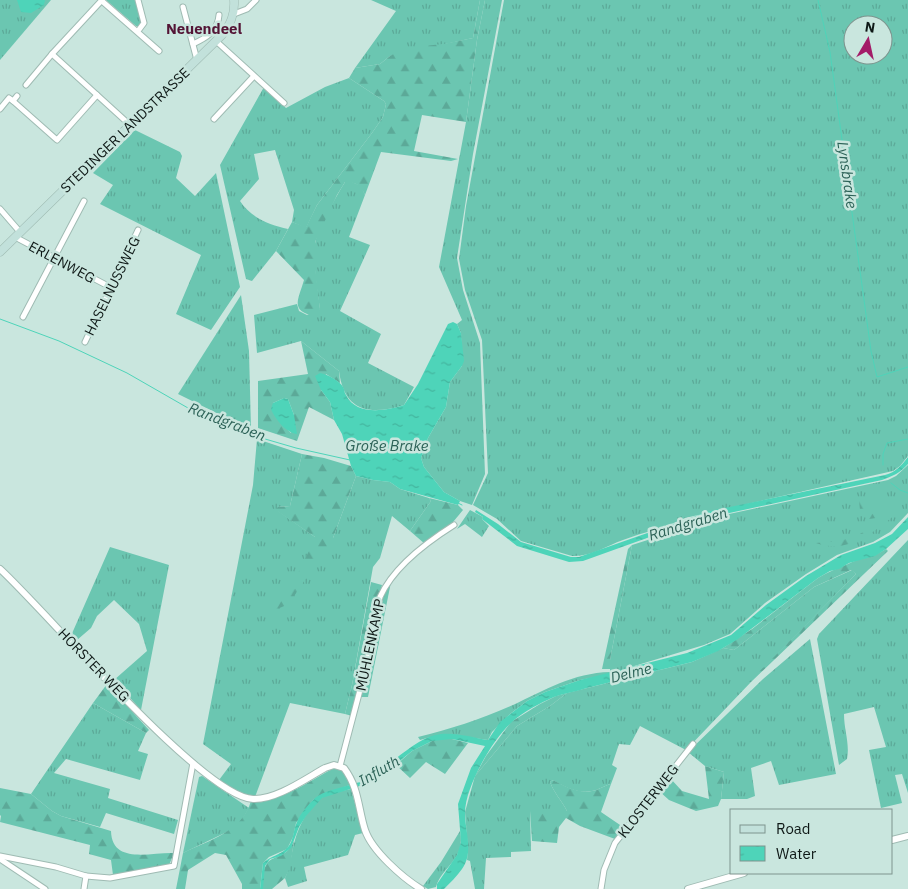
<svg xmlns="http://www.w3.org/2000/svg" width="908" height="889" font-family="'IBM Plex Sans',sans-serif">
  <style>
    .grass { fill: url(#grass-tufts); fill-rule: evenodd }
    .forest { fill: url(#forest-firs); fill-rule: evenodd }
    .water { fill: url(#water-ripples) }
    .lines { fill: none; stroke-linecap: round; stroke-linejoin: round }
    .stream { stroke: #4ed4b9; stroke-width: 1 }
    .minor-casing { stroke: #9fbbb3; stroke-width: 7 }
    .tertiary-casing { stroke: #9fbbb3; stroke-width: 8 }
    .secondary-casing { stroke: #9fbbb3; stroke-width: 9 }
    .minor { stroke: #fff; stroke-width: 5 }
    .tertiary { stroke: #fff; stroke-width: 6 }
    .secondary { stroke: #c2e1db; stroke-width: 8 }
    .labels { text-anchor: middle; stroke-width: 5; stroke-linejoin: round; paint-order: stroke }
    .street-label { font-size: 14px; fill: #0e1816; stroke: #c9e6de }
    .neighbourhood-label { font-size: 15px; font-weight: bold; fill: #531435; stroke: #c9e6de }
    .water-label { font-size: 15px; font-style: italic; fill: #2c6257; stroke: #c9e6de }
  </style>
  <defs>
    <pattern id="grass-tufts" width="24" height="20" patternUnits="userSpaceOnUse" patternTransform="scale(1.25)"><rect width="24" height="20" fill="#6bc6b1"/><path d="M3 7l-1-3M5 7V3M7 7l1-3M15 17l-1-3M17 17v-4M19 17l1-3" fill="none" stroke="#5ca998"/></pattern>
    <pattern id="forest-firs" width="22" height="20" patternUnits="userSpaceOnUse" patternTransform="scale(1.25)"><rect width="22" height="20" fill="#6bc6b1"/><path d="M5 1l3.5 6h-7zM16 11l3.5 6h-7z" fill="#5ca998"/></pattern>
    <pattern id="water-ripples" width="26" height="14" patternUnits="userSpaceOnUse" patternTransform="scale(1.25)"><rect width="26" height="14" fill="#4ed4b9"/><path d="M2 4q2-2 4 0t4 0M15 11q2-2 4 0t4 0" fill="none" stroke="#43b59e"/></pattern>
  </defs>
  <rect width="100%" height="100%" fill="#c9e6de"/>
  <g class="grass">
    <polygon points="0,0 51,0 0,60"/>
    <polygon points="106,0 136,0 142,23 140,26 136,26"/>
    <polygon points="371,0 480,0 473,38 390,56 380,64 355,68 396,11"/>
    <polygon points="485,0 502,0 473,154 457,258 463,290 480,343 485,474 472,505 460,501 444,492 424,467 421,458 428,438 446,407 450,382 462,366 461,333 457,324 462,320 439,267 466,122 477,40"/>
    <path d="M 504,0 L 908,0 L 908,456 L 900,466 L 893,471 L 685,518 C 665,528 644,532 623,540 C 606,546 591,557 572,556 L 521,541 L 497,519 L 473,505 L 488,473 L 482,340 L 465,290 L 459,259 L 466,206 ZM 853,25 L 883,25 L 883,55 L 853,55 Z"/>
    <path d="M 349,78 L 384,101 L 386,104 L 383,117 L 372,133 L 317,205 L 306,228 L 292,222 L 294,210 L 275,150 L 254,154 L 259,179 L 240,201 C 251,218 270,225 288,229 L 276,251 L 252,281 L 246,279 L 220,165 L 264,87 L 286,108 L 325,87 Z"/>
    <polygon points="135,130 180,152 182,156 176,178 195,196 216,173 240,287 211,330 176,314 201,255 100,204 113,185 93,173"/>
    <path d="M 345,182 L 352,182 L 361,186 L 365,195 L 349,237 L 370,245 L 340,311 L 381,334 L 368,363 L 414,387 L 404,405 C 369,416 344,411 339,371 L 301,341 L 257,353 L 254,315 L 297,304 L 299,311 L 307,315 L 320,309 C 317,288 313,265 315,244 C 316,232 338,193 345,182 Z"/>
    <polygon points="241,295 249,351 251,430 178,394"/>
    <polygon points="257,439 302,454 290,506 277,507 278,511 315,537 333,538 356,476 373,480 390,482 400,489 429,498 431,501 410,531 392,516 380,558 373,567 352,685 345,714 290,703 255,797 237,792 219,780 231,764 203,744 253,485"/>
    <path d="M 908,465 L 908,513 L 890,532 L 873,542 L 837,555 L 806,574 L 765,603 L 730,634 L 704,645 L 601,676 L 580,680 L 545,692 L 527,701 L 510,714 L 492,732 L 488,740 C 464,736 442,732 420,740 L 418,737 C 451,729 482,719 513,705 C 545,690 573,673 610,672 L 610,660 L 632,545 L 729,514 L 888,480 L 896,476 Z"/>
    <polygon points="470,510 483,517 482,519 489,526 482,537 465,524 457,529"/>
    <path d="M 908,540 L 908,793 L 902,774 L 895,775 L 902,803 L 881,808 L 869,750 L 886,747 L 874,707 L 844,714 C 844,730 850,744 847,759 L 839,765 L 817,639 L 819,634 Z"/>
    <polygon points="110,547 169,565 141,710 114,680 147,651 139,624 114,600 97,616 91,628 77,640 70,638"/>
    <path d="M 852,570 L 856,574 L 750,682 L 751,682 L 686,750 L 640,726 L 630,745 L 619,744 L 612,765 L 617,768 L 611,784 C 605,785 599,790 592,791 C 579,794 564,787 553,780 L 550,782 C 554,793 562,801 567,811 L 530,811 L 531,851 L 511,852 L 511,857 L 486,858 L 484,889 L 475,889 L 470,861 L 467,860 L 468,850 L 465,812 L 475,776 L 517,726 L 550,706 L 567,693 L 692,662 L 723,648 L 734,650 L 814,587 Z"/>
    <polygon points="391,582 368,697 361,697 381,600"/>
    <polygon points="810,639 836,774 779,785 771,761 751,768 755,796 747,799 721,799 724,772 705,766 688,752 763,679"/>
    <polygon points="93,703 146,733 138,751 148,754 140,780 66,759 54,773 110,789 108,798 178,820 174,834 106,813 100,827 61,816 52,811 31,794"/>
    <polygon points="202,776 249,808 242,820 233,829 183,853 199,777"/>
    <path d="M 351,789 L 363,833 L 355,835 L 348,855 L 304,867 L 307,881 L 288,887 L 285,878 C 291,866 291,853 295,840 C 299,826 308,807 321,798 C 329,793 342,791 351,789 Z"/>
    <path d="M 460,831 C 466,860 442,866 436,887 L 428,889 L 423,886 L 441,862 Z"/>
  </g>
  <g class="forest">
    <path d="M 480,0 L 485,0 L 477,40 L 466,122 L 422,115 L 414,151 L 458,159 L 451,161 L 381,152 L 365,195 C 360,185 356,182 345,182 L 337,195 L 315,242 L 315,266 L 320,309 L 317,317 C 289,311 298,301 304,280 L 276,251 L 292,222 L 306,227 L 317,205 L 372,133 L 383,117 L 386,104 L 384,101 L 349,78 L 355,68 L 380,64 L 390,56 L 405,48 L 443,44 L 473,38 Z"/>
    <path d="M 301,341 L 339,371 L 340,383 L 326,374 L 321,390 L 330,402 L 334,420 L 309,407 L 297,441 L 258,428 L 258,381 L 308,374 ZM 284,398 L 288,399 L 294,415 L 291,433 L 278,420 L 273,403 Z"/>
    <path d="M 302,454 L 324,458 L 351,466 L 356,476 L 333,538 L 288,605 C 282,606 278,610 271,609 L 270,607 L 300,570 L 315,537 L 277,511 L 277,507 L 290,506 Z"/>
    <path d="M 866,497 L 879,498 C 884,505 880,511 876,518 L 869,519 L 860,510 L 859,500 Z"/>
    <polygon points="429,498 458,505 463,510 453,522 425,544 410,531 431,501"/>
    <path d="M 894,512 L 895,515 C 871,534 848,554 816,543 C 834,541 850,541 865,531 C 875,525 883,516 894,512 Z"/>
    <polygon points="632,545 610,660 610,669 602,669 628,549"/>
    <path d="M 886,549 L 888,551 L 751,682 L 749,682 L 856,574 L 851,570 L 814,587 L 734,650 L 723,648 L 752,629 L 818,578 C 828,572 838,568 848,564 C 861,557 872,558 886,549 Z"/>
    <polygon points="371,582 382,585 352,716 345,714 352,685"/>
    <polygon points="107,684 149,730 146,733 93,703"/>
    <polygon points="567,693 550,706 517,726 475,776 486,756 511,722 540,704 556,696"/>
    <polygon points="436,739 452,739 468,743 445,774 426,762 410,778 396,765 412,751"/>
    <polygon points="705,766 724,772 721,799 718,806 696,811 669,800 659,791 670,778 682,791 709,799"/>
    <path d="M 334,768 L 344,771 L 350,785 L 321,795 L 313,800 L 296,823 L 293,837 L 287,849 L 269,857 L 263,863 L 260,889 L 242,889 L 242,884 L 226,855 L 215,853 L 188,870 L 185,889 L 176,889 L 183,853 C 209,840 242,832 251,801 C 280,803 309,781 334,768 Z"/>
    <path d="M 553,780 C 564,786 579,794 592,791 C 599,790 605,785 611,784 L 601,812 L 623,827 L 615,839 L 580,826 L 566,818 L 559,827 L 557,843 L 532,841 L 530,811 L 567,811 C 562,801 554,793 550,782 Z"/>
    <path d="M 0,788 L 31,794 L 52,811 L 61,816 L 111,831 C 112,865 151,852 174,853 L 169,865 L 113,875 L 111,860 L 89,854 L 90,845 L 0,822 L 1,816 L 0,815 Z"/>
    <path d="M 294,841 L 290,868 L 285,878 L 272,889 L 263,889 C 263,882 262,872 266,865 C 272,854 286,860 294,841 Z"/>
  </g>
  <g class="water">
    <polygon points="17,0 45,0 44,5 31,13 21,12"/>
    <path d="M 453,322 L 457,324 L 461,333 L 464,361 L 462,366 L 450,382 L 446,407 L 428,438 L 421,458 L 424,467 L 444,492 L 460,501 L 458,505 L 400,489 L 390,482 L 373,480 L 356,476 L 351,466 L 342,434 L 334,420 L 330,402 L 321,390 L 315,376 L 320,373 C 327,374 340,381 343,387 C 345,390 344,393 346,395 C 356,416 386,411 404,405 L 418,384 L 448,324 Z"/>
    <path d="M 284,398 L 288,399 L 294,415 L 297,434 C 286,433 275,419 271,409 L 273,403 Z"/>
    <path d="M 908,457 L 908,464 C 900,473 893,476 882,480 L 697,520 L 583,561 L 569,562 L 517,546 L 482,519 L 483,517 L 475,512 L 476,510 L 498,524 L 521,542 L 571,557 L 579,557 L 710,511 L 885,475 C 896,472 901,466 908,457 Z"/>
    <path d="M 908,517 L 908,529 L 886,549 L 875,556 L 849,563 L 839,569 L 830,571 L 818,578 L 738,639 L 718,651 L 692,662 L 587,688 C 576,692 564,693 554,697 C 540,703 523,712 512,722 C 492,740 465,787 465,813 C 465,831 474,853 462,869 C 457,876 450,883 444,889 L 437,889 L 437,884 L 457,855 L 461,842 L 458,804 L 471,768 L 485,746 L 452,739 L 432,741 L 412,751 L 390,769 L 366,784 L 322,798 L 306,816 L 299,827 L 291,848 L 281,856 L 270,859 L 265,866 L 263,889 L 260,889 L 263,863 C 270,856 281,855 288,847 C 294,840 293,830 297,822 C 300,814 308,805 315,798 C 326,789 351,786 365,780 C 387,769 413,740 435,735 C 452,731 471,737 488,740 L 500,722 L 527,701 L 545,692 L 580,680 L 687,653 L 731,635 L 766,605 L 806,576 L 841,555 L 875,543 L 892,534 Z"/>
  </g>
  <g class="lines">
    <g class="stream">
      <polyline points="818,0 830,52 871,351 877,377 908,367"/>
      <polyline points="0,319 59,341 127,373 188,408 248,434 296,448 350,460"/>
      <polyline points="883,465 883,454 887,443 908,439"/>
      <polyline points="891,483 900,490 908,493"/>
      <polyline points="458,503 462,505"/>
    </g>
    <g class="minor-casing">
      <g id="minor">
        <polyline points="102,0 52,54 130,125"/>
        <polyline points="138,0 144,23 138,31"/>
        <polyline points="102,1 159,51"/>
        <polyline points="183,7 197,60"/>
        <polyline points="234,14 247,9 256,0"/>
        <polyline points="216,41 284,103"/>
        <path d="M 193,44 C 206,38 218,31 219,15"/>
        <polyline points="26,85 52,54"/>
        <polyline points="13,101 57,140 97,95"/>
        <polyline points="0,109 9,98 13,101 17,96"/>
        <polyline points="214,119 254,76"/>
        <polyline points="0,209 20,232"/>
        <polyline points="15,237 110,287"/>
        <polyline points="23,317 84,201"/>
        <polyline points="85,342 138,230"/>
        <path d="M 340,766 L 365,671 L 380,597 C 393,568 427,542 454,525"/>
        <polyline points="0,856 56,867 86,876 84,889"/>
        <polyline points="0,859 45,889"/>
        <polyline points="86,876 110,878 174,866 193,763"/>
        <polyline points="601,889 604,870 615,843 693,744"/>
      </g>
    </g>
    <g class="tertiary-casing">
      <g id="tertiary">
        <path d="M 0,569 C 45,610 203,797 253,799 C 276,800 305,779 325,768 L 334,765 L 344,768 C 359,788 358,808 365,830 C 372,851 403,878 421,889"/>
        <polyline points="892,840 908,836"/>
        <polyline points="688,889 744,873"/>
      </g>
    </g>
    <g class="secondary-casing">
      <path id="secondary" d="M 0,252 L 222,35 C 231,24 235,14 234,0"/>
    </g>
    <use href="#minor" class="minor"/>
    <use href="#tertiary" class="tertiary"/>
    <use href="#secondary" class="secondary"/>
  </g>
  <g class="labels">
    <g class="street-label">
      <text transform="translate(125 130) rotate(-44)" y="5">STEDINGER LANDSTRASSE</text>
      <text transform="translate(62 262) rotate(28)" y="5">ERLENWEG</text>
      <text transform="translate(112 286) rotate(-64)" y="5">HASELNUSSWEG</text>
      <text transform="translate(370 645) rotate(-78)" y="5">MÜHLENKAMP</text>
      <text transform="translate(94 665) rotate(46)" y="5">HORSTER WEG</text>
      <text transform="translate(648 801) rotate(-52)" y="5">KLOSTERWEG</text>
    </g>
    <g class="neighbourhood-label">
      <text x="204" y="34">Neuendeel</text>
    </g>
    <g class="water-label">
      <text transform="translate(847 175) rotate(82)" y="5">Lynsbrake</text>
      <text transform="translate(227 422) rotate(21)" y="5">Randgraben</text>
      <text x="387" y="451">Große Brake</text>
      <text transform="translate(688 524) rotate(-17)" y="5">Randgraben</text>
      <text transform="translate(631 673) rotate(-14)" y="5">Delme</text>
      <text transform="translate(379 771) rotate(-30)" y="5">Influth</text>
    </g>
  </g>
  <rect x="730" y="809" width="162" height="65" fill="#c9e6de" stroke="#7e948e"/>
  <rect x="740" y="825" width="25" height="8" fill="#c2e1db" stroke="#7e948e"/>
  <text x="776" y="834" font-size="15" fill="#0e1816">Road</text>
  <rect x="740" y="846" width="25" height="15" fill="url(#water-ripples)" stroke="#7e948e"/>
  <text x="776" y="859" font-size="15" fill="#0e1816">Water</text>
  <g transform="translate(868 40) rotate(9)"><circle r="24" fill="#c9e6de" stroke="#7e948e"/>
  <path d="M0-4L9 19L0 12L-9 19Z" fill="#a31c68"/>
  <text y="-8" font-size="14" font-weight="bold" text-anchor="middle" fill="#0e1816">N</text>
  </g>
</svg>
